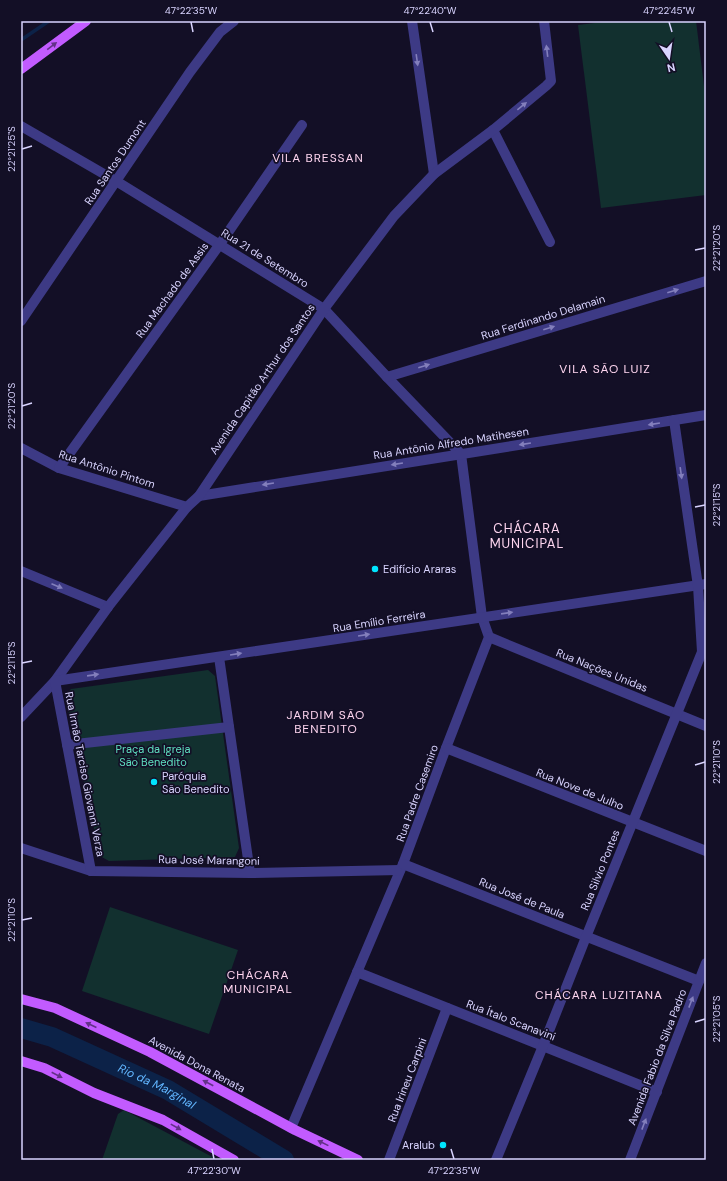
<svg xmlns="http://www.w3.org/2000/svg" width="727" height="1181" font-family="'DM Sans',sans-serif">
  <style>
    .green { fill: #12302f }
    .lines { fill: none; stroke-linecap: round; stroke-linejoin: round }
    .stream { stroke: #0c2248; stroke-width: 3.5 }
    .river { stroke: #0c2248; stroke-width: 20 }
    .minor { stroke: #3d3a85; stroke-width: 10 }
    .major { stroke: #c25bff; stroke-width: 10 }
    .oneway { fill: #623188 }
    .oneway2 { fill: #837fbc }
    .ticks { fill: none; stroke: #d9d4ff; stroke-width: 1.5 }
    .poi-dot { fill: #00e5ff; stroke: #130f26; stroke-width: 1.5 }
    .labels { text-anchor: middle; stroke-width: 3.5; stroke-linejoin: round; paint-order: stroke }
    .street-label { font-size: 11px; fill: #d9d4ff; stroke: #130f26 }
    .poi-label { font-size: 11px; fill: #d9d4ff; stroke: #130f26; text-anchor: start }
    .park-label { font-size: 11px; fill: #5fe0c0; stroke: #130f26 }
    .neighbourhood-label { font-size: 12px; letter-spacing: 1px; fill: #ffd6f0; stroke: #130f26 }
    .water-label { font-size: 12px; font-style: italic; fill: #62b6ff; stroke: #130f26 }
    .quarter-label { font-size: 13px; letter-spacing: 1px; fill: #ffd6f0; stroke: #130f26 }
    .neatline { fill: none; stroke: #d9d4ff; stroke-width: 1.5 }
    .ticks-label { font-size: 10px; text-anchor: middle; fill: #d9d4ff }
  </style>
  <rect width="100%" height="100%" fill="#130f26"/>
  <g class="green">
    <polygon points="611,21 696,21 706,102 706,195 601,208 578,25"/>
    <polygon points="208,670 215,676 239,848 235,857 109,861 100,856 65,696 71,689"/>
    <polygon points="110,907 238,950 209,1034 82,991"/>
    <polygon points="124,1110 218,1160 102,1160 118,1114"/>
  </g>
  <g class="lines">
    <polyline class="stream" points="21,40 49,21"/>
    <path class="river" id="s1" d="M 21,1028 L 52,1037 L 168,1090 L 284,1160"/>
    <g class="minor">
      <polyline points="412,21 434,174"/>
      <polyline points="21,126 116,181 324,309 387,377 461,454 482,617 489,637 446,748 403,864 291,1128"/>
      <polyline points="493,130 550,242"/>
      <polyline points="21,321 190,72 220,32 234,21"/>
      <polyline points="387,377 706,281"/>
      <polyline points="21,448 59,468 187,507"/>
      <polyline points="59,468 220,244 302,125"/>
      <polyline points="199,496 706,415"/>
      <polyline points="21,571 108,607"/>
      <polyline points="489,637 706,726"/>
      <polyline points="219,657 250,873"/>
      <polyline points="21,717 55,681 108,607 187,507 199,496 324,309 394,216 434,174 493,130 546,86 551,81 544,21"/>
      <polyline points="67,745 229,727"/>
      <polyline points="446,748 706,851"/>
      <polyline points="21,848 91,871 250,873 400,870"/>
      <polyline points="403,864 699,981"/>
      <polyline points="91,871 55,681 706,584"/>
      <polyline points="357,972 543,1046 657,1092"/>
      <polyline points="389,1160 447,1008"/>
      <polyline points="496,1160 543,1046 586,937 702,652 698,586 674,420"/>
      <polyline points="630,1160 706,963"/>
    </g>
    <g class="major">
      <polyline points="21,69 86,21"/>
      <polyline points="21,999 55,1008 150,1052 295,1130 358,1160"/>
      <polyline points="21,1061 44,1068 94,1093 163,1120 234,1160"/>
    </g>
  </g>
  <defs><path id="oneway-solid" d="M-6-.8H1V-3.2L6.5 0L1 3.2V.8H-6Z"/></defs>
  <g class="oneway">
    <use href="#oneway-solid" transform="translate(52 46) rotate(-37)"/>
    <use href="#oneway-solid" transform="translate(91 1025) rotate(-155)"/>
    <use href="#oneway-solid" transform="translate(57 1075) rotate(27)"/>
    <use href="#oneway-solid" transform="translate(208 1083) rotate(-152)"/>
    <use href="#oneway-solid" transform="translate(176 1127) rotate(29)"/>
    <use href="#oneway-solid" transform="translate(323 1143) rotate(-154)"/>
  </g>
  <g class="oneway2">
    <use href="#oneway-solid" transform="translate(547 51) rotate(-97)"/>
    <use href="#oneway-solid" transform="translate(417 60) rotate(82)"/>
    <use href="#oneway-solid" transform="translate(522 106) rotate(-39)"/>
    <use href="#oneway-solid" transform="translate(673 291) rotate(-17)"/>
    <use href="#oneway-solid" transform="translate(549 328) rotate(-17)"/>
    <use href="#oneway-solid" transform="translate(424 366) rotate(-17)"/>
    <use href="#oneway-solid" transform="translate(654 424) rotate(171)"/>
    <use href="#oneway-solid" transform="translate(525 444) rotate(171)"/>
    <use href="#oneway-solid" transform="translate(397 464) rotate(171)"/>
    <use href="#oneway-solid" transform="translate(681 473) rotate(82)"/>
    <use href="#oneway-solid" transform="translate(268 484) rotate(171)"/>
    <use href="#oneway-solid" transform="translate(57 586) rotate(23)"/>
    <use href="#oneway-solid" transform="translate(507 613) rotate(-8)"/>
    <use href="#oneway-solid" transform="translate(364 635) rotate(-9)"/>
    <use href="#oneway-solid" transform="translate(236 654) rotate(-9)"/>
    <use href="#oneway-solid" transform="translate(93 675) rotate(-8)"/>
    <use href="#oneway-solid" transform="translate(691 1002) rotate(-69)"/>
    <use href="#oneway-solid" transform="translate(644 1124) rotate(-69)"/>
  </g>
  <path class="ticks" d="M 191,22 L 193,32M 430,22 L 433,32M 669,22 L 672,32M 22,149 L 32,146M 695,250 L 705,248M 22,406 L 32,403M 695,507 L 705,505M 22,663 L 32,661M 695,765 L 705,762M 22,920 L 32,918M 695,1022 L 705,1019M 212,1149 L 214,1159M 451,1149 L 454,1159"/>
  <g class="poi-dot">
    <circle cx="375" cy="569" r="4"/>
    <circle cx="154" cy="782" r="4"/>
    <circle cx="443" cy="1145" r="4"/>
  </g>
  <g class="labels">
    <g class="street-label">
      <text transform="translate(115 162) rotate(-56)" y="4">Rua Santos Dumont</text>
      <text transform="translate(265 258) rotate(32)" y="4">Rua 21 de Setembro</text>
      <text transform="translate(172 290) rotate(-54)" y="4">Rua Machado de Assis</text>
      <text transform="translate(543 317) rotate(-17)" y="4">Rua Ferdinando Delamain</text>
      <text transform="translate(262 379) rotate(-56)" y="4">Avenida Capitão Arthur dos Santos</text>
      <text transform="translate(451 443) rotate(-9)" y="4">Rua Antônio Alfredo Matihesen</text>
      <text transform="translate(107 469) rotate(18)" y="4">Rua Antônio Pintom</text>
      <text transform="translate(379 621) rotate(-9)" y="4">Rua Emílio Ferreira</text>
      <text transform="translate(602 670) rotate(22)" y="4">Rua Nações Unidas</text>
      <text transform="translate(85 774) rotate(79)" y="4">Rua Irmão Tarciso Giovanni Verza</text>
      <text transform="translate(580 789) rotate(22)" y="4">Rua Nove de Julho</text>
      <text transform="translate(417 793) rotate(-70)" y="4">Rua Padre Casemiro</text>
      <text transform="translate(209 860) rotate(1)" y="4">Rua José Marangoni</text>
      <text transform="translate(600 870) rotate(-68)" y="4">Rua Silvio Pontes</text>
      <text transform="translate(522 898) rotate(22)" y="4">Rua José de Paula</text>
      <text transform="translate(511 1020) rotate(21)" y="4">Rua Ítalo Scanavini</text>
      <text transform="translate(657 1057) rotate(-69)" y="4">Avenida Fabio da Silva Padro</text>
      <text transform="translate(197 1064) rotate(28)" y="4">Avenida Dona Renata</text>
      <text transform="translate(407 1080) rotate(-69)" y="4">Rua Irineu Carpini</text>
    </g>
    <g class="poi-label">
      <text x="383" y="573">Edifício Araras</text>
      <text x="162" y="780">Paróquia<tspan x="162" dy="13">São Benedito</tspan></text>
      <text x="435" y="1149" text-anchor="end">Aralub</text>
    </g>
    <g class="park-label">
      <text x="153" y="753">Praça da Igreja<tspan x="153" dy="13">São Benedito</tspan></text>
    </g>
    <g class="neighbourhood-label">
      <text x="318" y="162">VILA BRESSAN</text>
      <text x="605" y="373">VILA SÃO LUIZ</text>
      <text x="326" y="719">JARDIM SÃO<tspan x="326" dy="14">BENEDITO</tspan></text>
      <text x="258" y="979">CHÁCARA<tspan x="258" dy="14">MUNICIPAL</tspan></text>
      <text x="599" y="999">CHÁCARA LUZITANA</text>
    </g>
    <g class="water-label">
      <text dy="4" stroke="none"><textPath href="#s1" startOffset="148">Rio da Marginal</textPath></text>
    </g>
    <g class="quarter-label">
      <text x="527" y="533">CHÁCARA<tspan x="527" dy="15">MUNICIPAL</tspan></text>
    </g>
  </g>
  <rect width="727" height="1181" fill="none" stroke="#130f26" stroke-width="44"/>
  <g transform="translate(669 58) rotate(167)" stroke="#130f26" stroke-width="3" paint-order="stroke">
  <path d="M0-3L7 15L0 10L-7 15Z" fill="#d9d4ff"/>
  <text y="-6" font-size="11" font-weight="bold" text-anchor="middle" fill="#d9d4ff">N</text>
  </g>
  <rect x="22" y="22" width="683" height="1137" class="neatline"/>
  <g class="ticks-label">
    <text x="191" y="14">47°22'35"W</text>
    <text x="430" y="14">47°22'40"W</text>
    <text x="669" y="14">47°22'45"W</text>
    <text transform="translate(11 149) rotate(-90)" y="4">22°21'25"S</text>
    <text transform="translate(716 248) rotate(-90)" y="4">22°21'20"S</text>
    <text transform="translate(11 406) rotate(-90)" y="4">22°21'20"S</text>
    <text transform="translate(716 505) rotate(-90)" y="4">22°21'15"S</text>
    <text transform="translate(11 663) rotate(-90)" y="4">22°21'15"S</text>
    <text transform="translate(716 762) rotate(-90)" y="4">22°21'10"S</text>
    <text transform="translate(11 920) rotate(-90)" y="4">22°21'10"S</text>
    <text transform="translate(716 1019) rotate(-90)" y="4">22°21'05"S</text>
    <text x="214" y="1174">47°22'30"W</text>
    <text x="454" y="1174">47°22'35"W</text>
  </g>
</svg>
